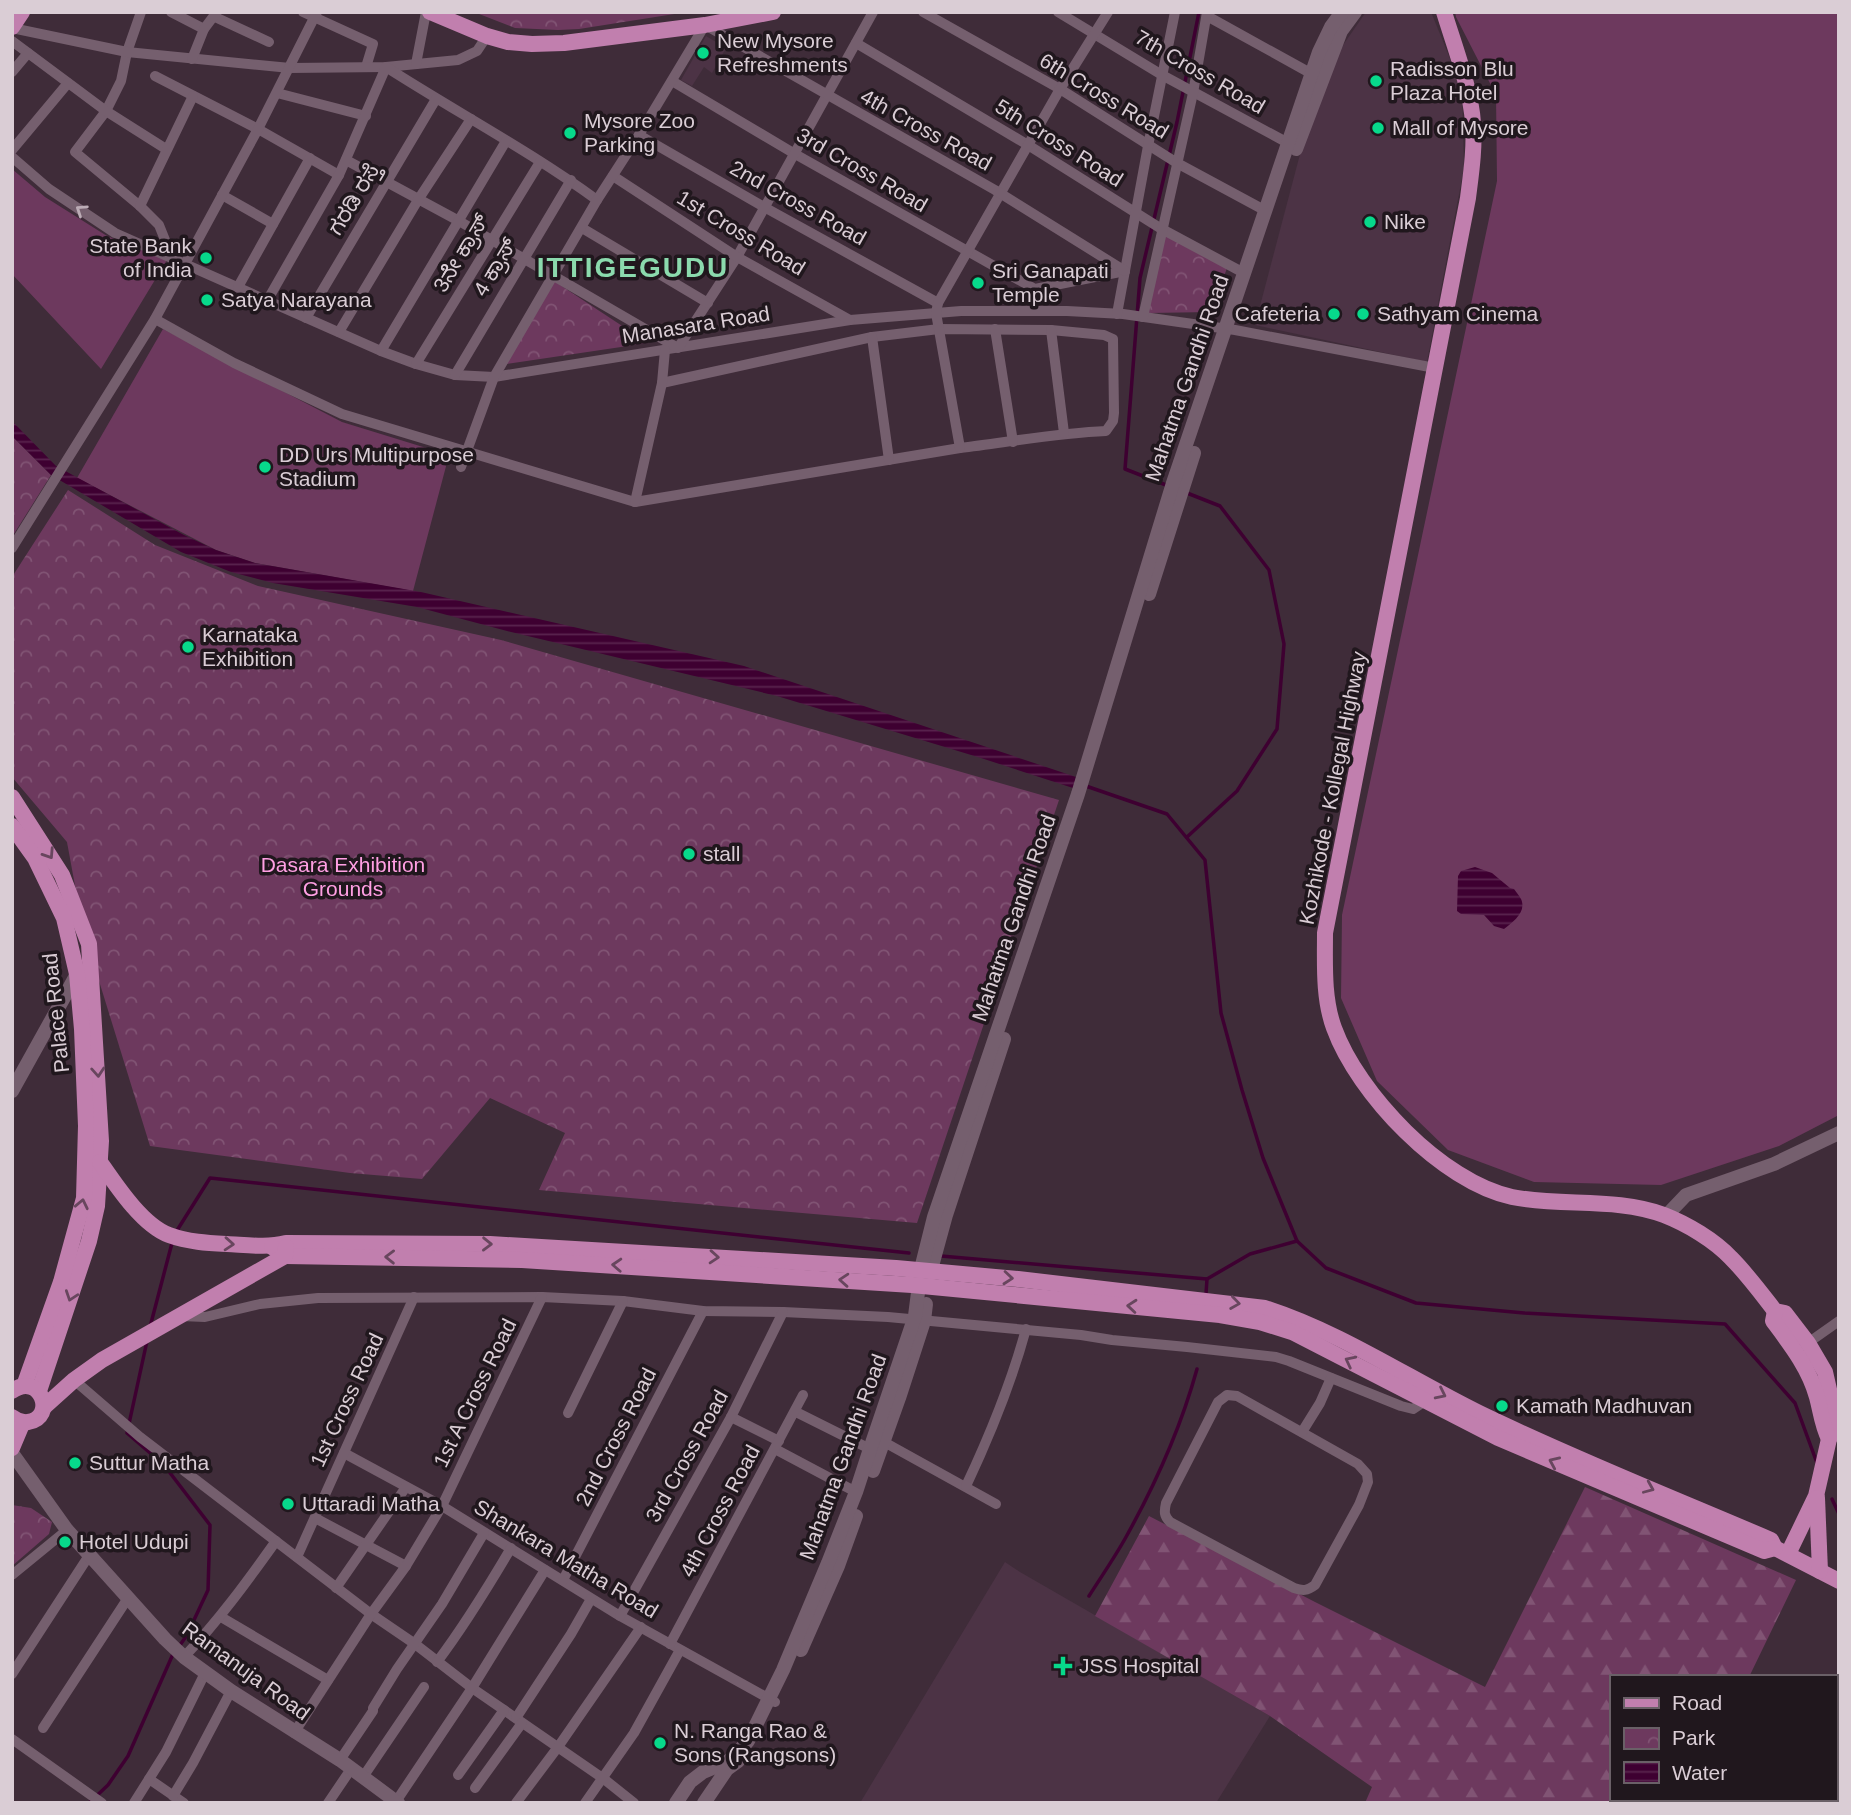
<svg xmlns="http://www.w3.org/2000/svg" width="1851" height="1815" font-family="Arial,'Noto Sans Kannada',sans-serif">
  <style>
    .built { fill: #4c3345 }
    .grass { fill: #6d395e }
    .forest { fill: url(#forest-firs) }
    .park { fill: url(#park-crowns) }
    .water { fill: url(#water-rules) }
    .lines { fill: none; stroke-linecap: round; stroke-linejoin: round }
    .stream { stroke: #3e0031; stroke-width: 3.5 }
    .street { stroke: #755f6e; stroke-width: 10 }
    .secondary { stroke: #755f6e; stroke-width: 14 }
    .primary { stroke: #c17fae; stroke-width: 16 }
    .oneway { stroke: #bcacb6 }
    .oneway2 { stroke: #68465e }
    .poi-dot { fill: #07d98b; stroke: #20171d; stroke-width: 2.5 }
    .labels { text-anchor: middle; stroke-width: 7; stroke-linejoin: round; paint-order: stroke }
    .poi-label { font-size: 21px; fill: #dacdd5; stroke: #20171d; text-anchor: start }
    .street-label { font-size: 21px; fill: #dacdd5; stroke: #20171d }
    .park-label { font-size: 21px; fill: #ff9fe3; stroke: #20171d }
    .district-label { font-size: 28px; font-weight: bold; letter-spacing: 2px; fill: #8bdaad; stroke: #20171d }
  </style>
  <defs>
    <pattern id="forest-firs" width="22" height="20" patternUnits="userSpaceOnUse" patternTransform="scale(1.75)"><rect width="22" height="20" fill="#6d395e"/><path d="M5 1l3.5 6h-7zM16 11l3.5 6h-7z" fill="#815474"/></pattern>
    <pattern id="park-crowns" width="20" height="18" patternUnits="userSpaceOnUse" patternTransform="scale(1.75)"><rect width="20" height="18" fill="#6d395e"/><path d="M2 6a3 3 0 1 1 6 0M12 15a3 3 0 1 1 6 0" fill="none" stroke="#815474"/></pattern>
    <pattern id="water-rules" width="6" height="5" patternUnits="userSpaceOnUse" patternTransform="scale(1.75)"><rect width="6" height="5" fill="#3e0031"/><path d="M0 2.5h6" fill="none" stroke="#59244e"/></pattern>
  </defs>
  <rect width="100%" height="100%" fill="#3f2c39"/>
  <g class="built">
    <polygon points="1366,12 1431,12 1462,88 1464,168 1427,362 1255,325 1299,158 1332,61"/>
    <polygon points="706,36 726,48 712,73 704,67 692,86 681,80"/>
    <polygon points="1005,1562 1020,1572 1270,1716 1216,1803 860,1803"/>
  </g>
  <g class="grass">
    <polygon points="1455,12 1839,12 1839,1115 1779,1146 1661,1185 1534,1182 1448,1150 1377,1081 1341,998 1342,915 1497,181 1496,95 1456,17"/>
    <polygon points="12,169 45,197 107,236 167,260 101,369 12,274"/>
    <polygon points="163,329 342,422 449,455 413,591 255,563 216,550 77,478"/>
  </g>
  <polygon class="forest" points="1585,1487 1796,1580 1749,1677 1611,1677 1611,1799 1692,1799 1699,1803 1365,1803 1372,1787 1270,1716 1095,1616 1149,1516 1315,1602 1485,1687"/>
  <g class="park">
    <polygon points="474,12 687,12 579,29 558,30 515,28"/>
    <polygon points="1165,233 1227,268 1211,312 1148,313"/>
    <polygon points="554,281 648,343 506,364"/>
    <polygon points="12,436 51,475 12,537"/>
    <polygon points="68,490 155,545 258,586 501,640 1059,800 917,1223 539,1190 565,1133 490,1098 422,1179 350,1173 150,1146 83,929 67,842 12,777 12,577"/>
    <polygon points="12,1505 31,1508 52,1522 49,1534 12,1566"/>
  </g>
  <g class="water">
    <polygon points="12,421 56,466 184,535 216,550 255,563 421,592 744,666 1076,777 1073,788 981,758 777,696 507,631 417,607 273,583 231,572 181,552 51,475 12,436"/>
    <path d="M 1475,867 L 1492,873 L 1510,888 L 1514,889 C 1516,892 1519,895 1521,899 C 1527,912 1513,922 1504,929 L 1494,926 L 1484,915 L 1461,914 L 1457,911 L 1458,876 L 1461,871 Z"/>
  </g>
  <g class="lines">
    <g class="stream">
      <polyline points="1166,485 1125,469 1140,278 1177,122 1199,12"/>
      <polyline points="1083,785 1167,814 1205,860 1221,1013 1242,1090 1263,1158 1297,1241 1326,1268 1416,1303 1524,1313 1725,1324 1795,1403 1817,1463"/>
      <polyline points="1187,837 1237,791 1277,729 1284,644 1269,570 1220,506 1187,493"/>
      <polyline points="176,1232 210,1178 909,1253"/>
      <polyline points="941,1256 1207,1279 1250,1254 1297,1241"/>
      <polyline points="1206,1294 1207,1279"/>
      <polyline points="150,1327 172,1243"/>
      <polyline points="147,1341 127,1433 164,1465 210,1525 208,1590 187,1635 178,1648"/>
      <polyline points="1832,1499 1839,1514"/>
      <path d="M 1089,1596 C 1101,1577 1115,1557 1126,1537 C 1155,1485 1181,1427 1197,1369"/>
      <polyline points="89,1803 108,1785 128,1756 173,1654"/>
    </g>
    <g class="street">
      <polyline points="141,12 127,52 121,81 106,111 75,152 140,206 159,225 165,240 162,253"/>
      <polyline points="171,12 204,29"/>
      <polyline points="303,12 373,44 366,67"/>
      <polyline points="923,12 1060,89 1177,163 1266,211"/>
      <polyline points="1058,12 1162,75 1288,143"/>
      <polyline points="1207,16 1312,74"/>
      <polyline points="215,17 269,42"/>
      <polyline points="12,28 127,52 290,68 386,67 458,60 477,51 487,36"/>
      <polyline points="12,41 106,111 166,149"/>
      <polyline points="856,43 1028,145 1160,228 1244,273"/>
      <polyline points="192,59 204,29 216,13"/>
      <polyline points="416,64 426,12"/>
      <polyline points="12,72 28,53"/>
      <polyline points="155,76 258,129 339,175"/>
      <polyline points="672,81 795,154 1035,289 1125,271"/>
      <polyline points="277,93 366,116"/>
      <polyline points="639,135 764,207 938,303"/>
      <polyline points="12,150 68,83"/>
      <polyline points="12,157 49,189 115,233 381,351 416,364 455,375 494,377 850,320 961,311 1067,311 1123,314 1235,330 1435,368"/>
      <polyline points="346,160 459,221 678,348 737,257 873,12"/>
      <polyline points="613,176 737,257 850,320"/>
      <polyline points="222,195 273,224"/>
      <polyline points="140,206 193,96"/>
      <polyline points="582,228 708,303"/>
      <polyline points="238,287 310,158"/>
      <path d="M 267,301 L 339,175 L 386,67 C 456,112 530,151 597,200"/>
      <polyline points="1117,314 1148,146 1175,12"/>
      <polyline points="1143,317 1193,93 1207,12"/>
      <polyline points="306,318 436,99"/>
      <path d="M 155,319 L 234,363 L 342,414 L 635,502 L 960,448 C 1009,442 1057,433 1106,431 L 1113,421 L 1114,413 L 1113,339 L 1104,335 L 1051,330 L 939,329 L 872,337 L 662,383"/>
      <polyline points="995,329 1013,442"/>
      <polyline points="1051,330 1064,433"/>
      <polyline points="339,332 418,200 471,119"/>
      <polyline points="872,337 889,460"/>
      <polyline points="381,351 506,141"/>
      <polyline points="416,364 540,162"/>
      <polyline points="455,375 571,180"/>
      <polyline points="960,448 936,313 938,303 1060,89 1108,12"/>
      <polyline points="461,467 494,377 597,200 639,135 705,25 995,190 1125,271"/>
      <polyline points="635,502 662,383 665,350"/>
      <polyline points="12,548 155,319 258,129 317,12"/>
      <polyline points="181,1316 205,1317 260,1304 318,1298 542,1297 623,1301 703,1311 783,1312 888,1317 1081,1335 1112,1340 1187,1347 1276,1357 1289,1361 1401,1406 1413,1409 1425,1401"/>
      <polyline points="1805,1345 1839,1321"/>
      <polyline points="74,1380 140,1437 371,1614 415,1644 472,1688 604,1779 634,1803"/>
      <path d="M 1227,1395 L 1237,1396 L 1358,1464 L 1367,1474 L 1368,1482 L 1359,1505 L 1315,1585 C 1307,1591 1303,1591 1294,1588 L 1170,1522 C 1164,1516 1164,1512 1166,1503 L 1218,1402 Z"/>
      <polyline points="796,1412 870,1449"/>
      <polyline points="568,1413 623,1301"/>
      <polyline points="731,1417 779,1441"/>
      <polyline points="1302,1432 1320,1403 1331,1378"/>
      <polyline points="884,1442 996,1504"/>
      <polyline points="775,1449 856,1492"/>
      <polyline points="344,1453 442,1506 620,1616 775,1702"/>
      <path d="M 966,1486 C 990,1435 1011,1384 1026,1329"/>
      <polyline points="315,1518 406,1566"/>
      <polyline points="297,1557 414,1297"/>
      <polyline points="12,1575 67,1530"/>
      <polyline points="563,1580 703,1311"/>
      <polyline points="336,1588 406,1487"/>
      <polyline points="620,1616 731,1417 783,1312"/>
      <polyline points="221,1617 328,1680"/>
      <polyline points="670,1644 803,1395"/>
      <path d="M 184,1657 C 219,1620 246,1583 276,1541"/>
      <path d="M 437,1662 C 465,1625 488,1587 511,1548"/>
      <polyline points="12,1674 90,1554"/>
      <polyline points="516,1718 571,1634 591,1599"/>
      <polyline points="43,1728 128,1598"/>
      <polyline points="294,1733 371,1614 406,1566 442,1506 542,1297"/>
      <polyline points="12,1739 102,1803"/>
      <polyline points="340,1760 373,1711 373,1708 397,1669 442,1604 484,1533"/>
      <polyline points="458,1775 504,1710"/>
      <polyline points="363,1777 424,1687"/>
      <polyline points="149,1779 184,1803"/>
      <polyline points="475,1788 522,1723"/>
      <polyline points="173,1796 193,1763 231,1691"/>
      <polyline points="134,1803 166,1752 205,1673"/>
      <polyline points="328,1803 351,1769"/>
      <polyline points="395,1803 472,1688 545,1570"/>
      <polyline points="516,1803 558,1747 641,1627"/>
      <polyline points="585,1803 634,1733 680,1650"/>
    </g>
    <g class="secondary">
      <polyline points="1296,149 1341,31 1355,12"/>
      <polyline points="1149,594 1194,453"/>
      <polyline points="12,1091 77,974"/>
      <polyline points="1666,1216 1686,1195 1774,1164 1839,1133"/>
      <polyline points="929,1277 946,1215 1004,1039"/>
      <polyline points="12,1453 67,1530 165,1639 184,1657 231,1691 340,1760 398,1803"/>
      <polyline points="873,1471 899,1398 924,1321 926,1304"/>
      <polyline points="801,1650 838,1566 856,1516"/>
      <polyline points="676,1803 690,1782 703,1772 727,1762 736,1754 748,1741 783,1670 828,1563 856,1492 870,1449 915,1316 921,1269 934,1217 1078,794 1173,483 1319,52 1331,27 1342,12"/>
      <polyline points="704,1803 727,1769 738,1761"/>
    </g>
    <g class="primary">
      <polyline points="430,12 487,36 508,42 532,44 564,43 705,25 773,12"/>
      <path d="M 1444,12 C 1454,45 1471,89 1473,123 C 1475,148 1471,174 1468,198 L 1325,933 C 1325,964 1323,998 1334,1028 C 1358,1094 1442,1182 1512,1197 C 1562,1207 1616,1197 1664,1215 C 1687,1224 1714,1240 1731,1258 C 1747,1274 1761,1293 1775,1311 L 1785,1313 L 1808,1343 L 1825,1372 L 1833,1407 L 1835,1425 L 1829,1439 L 1816,1496 L 1788,1554"/>
      <polyline points="12,27 22,12"/>
      <polyline points="12,797 62,875 89,944 101,1141 97,1206 89,1241 39,1391"/>
      <polyline points="12,826 35,858 64,918 77,974 82,1029 86,1126 84,1198 61,1282 24,1386"/>
      <path d="M 100,1162 C 116,1185 142,1225 169,1235 C 188,1242 208,1243 227,1244 C 247,1245 267,1248 286,1243 L 490,1244 L 896,1268 L 1018,1279 L 1265,1308 C 1340,1332 1408,1378 1479,1413 C 1574,1459 1673,1498 1771,1540 L 1775,1548 L 1839,1581"/>
      <polyline points="272,1247 285,1256 522,1260 912,1285 1220,1315 1260,1322 1292,1332 1498,1438 1764,1551 1775,1548"/>
      <path d="M 1775,1311 L 1773,1321 C 1791,1345 1809,1368 1817,1397 C 1821,1412 1822,1425 1829,1439"/>
      <path d="M 12,1391 C 41,1371 57,1418 28,1422 C 21,1423 17,1421 12,1417"/>
      <polyline points="44,1407 74,1380 102,1360 285,1256 286,1247"/>
      <polyline points="12,1448 23,1422"/>
      <polyline points="1817,1498 1820,1571"/>
    </g>
  </g>
  <defs><path id="oneway-chevron" d="M-2-3.5L2.5 0L-2 3.5" fill="none" stroke-width="1.6" stroke-linecap="round" stroke-linejoin="round" transform="scale(1.75)"/></defs>
  <use class="oneway" href="#oneway-chevron" transform="translate(81 210) rotate(-146)"/>
  <g class="oneway2">
    <use href="#oneway-chevron" transform="translate(49 854) rotate(57)"/>
    <use href="#oneway-chevron" transform="translate(98 1072) rotate(86)"/>
    <use href="#oneway-chevron" transform="translate(82 1204) rotate(-78)"/>
    <use href="#oneway-chevron" transform="translate(229 1244) rotate(4)"/>
    <use href="#oneway-chevron" transform="translate(487 1244) rotate(1)"/>
    <use href="#oneway-chevron" transform="translate(390 1257) rotate(-179)"/>
    <use href="#oneway-chevron" transform="translate(714 1257) rotate(4)"/>
    <use href="#oneway-chevron" transform="translate(617 1265) rotate(-177)"/>
    <use href="#oneway-chevron" transform="translate(1008 1278) rotate(5)"/>
    <use href="#oneway-chevron" transform="translate(844 1280) rotate(-176)"/>
    <use href="#oneway-chevron" transform="translate(71 1296) rotate(109)"/>
    <use href="#oneway-chevron" transform="translate(1235 1303) rotate(8)"/>
    <use href="#oneway-chevron" transform="translate(1132 1306) rotate(-175)"/>
    <use href="#oneway-chevron" transform="translate(1350 1361) rotate(-153)"/>
    <use href="#oneway-chevron" transform="translate(1441 1394) rotate(26)"/>
    <use href="#oneway-chevron" transform="translate(1554 1462) rotate(-156)"/>
    <use href="#oneway-chevron" transform="translate(1649 1488) rotate(23)"/>
  </g>
  <g class="poi-dot">
    <circle cx="703" cy="53" r="7"/>
    <circle cx="1376" cy="81" r="7"/>
    <circle cx="1378" cy="128" r="7"/>
    <circle cx="570" cy="133" r="7"/>
    <circle cx="1370" cy="222" r="7"/>
    <circle cx="206" cy="258" r="7"/>
    <circle cx="978" cy="283" r="7"/>
    <circle cx="207" cy="300" r="7"/>
    <circle cx="1334" cy="314" r="7"/>
    <circle cx="1363" cy="314" r="7"/>
    <circle cx="265" cy="467" r="7"/>
    <circle cx="188" cy="647" r="7"/>
    <circle cx="689" cy="854" r="7"/>
    <circle cx="1502" cy="1406" r="7"/>
    <circle cx="75" cy="1463" r="7"/>
    <circle cx="288" cy="1504" r="7"/>
    <circle cx="65" cy="1542" r="7"/>
    <path d="M1059.5 1655.5h7v7h7v7h-7v7h-7v-7h-7v-7h7z"/>
    <circle cx="660" cy="1743" r="7"/>
  </g>
  <g class="labels">
    <g class="poi-label">
      <text x="717" y="48">New Mysore<tspan x="717" dy="24">Refreshments</tspan></text>
      <text x="1390" y="76">Radisson Blu<tspan x="1390" dy="24">Plaza Hotel</tspan></text>
      <text x="584" y="128">Mysore Zoo<tspan x="584" dy="24">Parking</tspan></text>
      <text x="1392" y="135">Mall of Mysore</text>
      <text x="1384" y="229">Nike</text>
      <text x="192" y="253" text-anchor="end">State Bank<tspan x="192" dy="24">of India</tspan></text>
      <text x="992" y="278">Sri Ganapati<tspan x="992" dy="24">Temple</tspan></text>
      <text x="221" y="307">Satya Narayana</text>
      <text x="1320" y="321" text-anchor="end">Cafeteria</text>
      <text x="1377" y="321">Sathyam Cinema</text>
      <text x="279" y="462">DD Urs Multipurpose<tspan x="279" dy="24">Stadium</tspan></text>
      <text x="202" y="642">Karnataka<tspan x="202" dy="24">Exhibition</tspan></text>
      <text x="703" y="861">stall</text>
      <text x="1516" y="1413">Kamath Madhuvan</text>
      <text x="89" y="1470">Suttur Matha</text>
      <text x="302" y="1511">Uttaradi Matha</text>
      <text x="79" y="1549">Hotel Udupi</text>
      <text x="1079" y="1673">JSS Hospital</text>
      <text x="674" y="1738">N. Ranga Rao &amp;<tspan x="674" dy="24">Sons (Rangsons)</tspan></text>
    </g>
    <g class="street-label">
      <text transform="translate(1200 72) rotate(30)" y="7">7th Cross Road</text>
      <text transform="translate(1104 96) rotate(31)" y="7">6th Cross Road</text>
      <text transform="translate(926 130) rotate(29)" y="7">4th Cross Road</text>
      <text transform="translate(1059 143) rotate(32)" y="7">5th Cross Road</text>
      <text transform="translate(862 170) rotate(30)" y="7">3rd Cross Road</text>
      <text transform="translate(354 199) rotate(-59)" y="7">ಗರಡಿ ರಸ್ತೆ</text>
      <text transform="translate(798 203) rotate(29)" y="7">2nd Cross Road</text>
      <text transform="translate(741 233) rotate(31)" y="7">1st Cross Road</text>
      <text transform="translate(461 253) rotate(-59)" y="7">3ನೆೇ ಕ್ರಾಸ್</text>
      <text transform="translate(495 267) rotate(-59)" y="7">4 ಕ್ರಾಸ್</text>
      <text transform="translate(696 325) rotate(-9)" y="7">Manasara Road</text>
      <text transform="translate(1187 378) rotate(-71)" y="7">Mahatma Gandhi Road</text>
      <text transform="translate(1333 788) rotate(-79)" y="7">Kozhikode - Kollegal Highway</text>
      <text transform="translate(1014 918) rotate(-71)" y="7">Mahatma Gandhi Road</text>
      <text transform="translate(56 1013) rotate(-96)" y="7">Palace Road</text>
      <text transform="translate(475 1393) rotate(-64)" y="7">1st A Cross Road</text>
      <text transform="translate(347 1400) rotate(-65)" y="7">1st Cross Road</text>
      <text transform="translate(616 1437) rotate(-63)" y="7">2nd Cross Road</text>
      <text transform="translate(687 1456) rotate(-61)" y="7">3rd Cross Road</text>
      <text transform="translate(843 1457) rotate(-70)" y="7">Mahatma Gandhi Road</text>
      <text transform="translate(720 1511) rotate(-62)" y="7">4th Cross Road</text>
      <text transform="translate(566 1559) rotate(31)" y="7">Shankara Matha Road</text>
      <text transform="translate(246 1671) rotate(36)" y="7">Ramanuja Road</text>
    </g>
    <g class="park-label">
      <text x="343" y="872">Dasara Exhibition<tspan x="343" dy="24">Grounds</tspan></text>
    </g>
    <g class="district-label">
      <text x="633" y="277">ITTIGEGUDU</text>
    </g>
  </g>
  <rect width="1851" height="1815" fill="none" stroke="#dacdd5" stroke-width="28"/>
  <rect x="1610" y="1675" width="228" height="126" fill="#20171d" stroke="#6a6067" stroke-width="2"/>
  <rect x="1624" y="1698" width="35" height="10" fill="#c17fae" stroke="#6a6067" stroke-width="2"/>
  <text x="1672" y="1710" font-size="21" fill="#dacdd5">Road</text>
  <rect x="1624" y="1728" width="35" height="21" fill="url(#park-crowns)" stroke="#6a6067" stroke-width="2"/>
  <text x="1672" y="1745" font-size="21" fill="#dacdd5">Park</text>
  <rect x="1624" y="1762" width="35" height="21" fill="url(#water-rules)" stroke="#6a6067" stroke-width="2"/>
  <text x="1672" y="1780" font-size="21" fill="#dacdd5">Water</text>
</svg>
